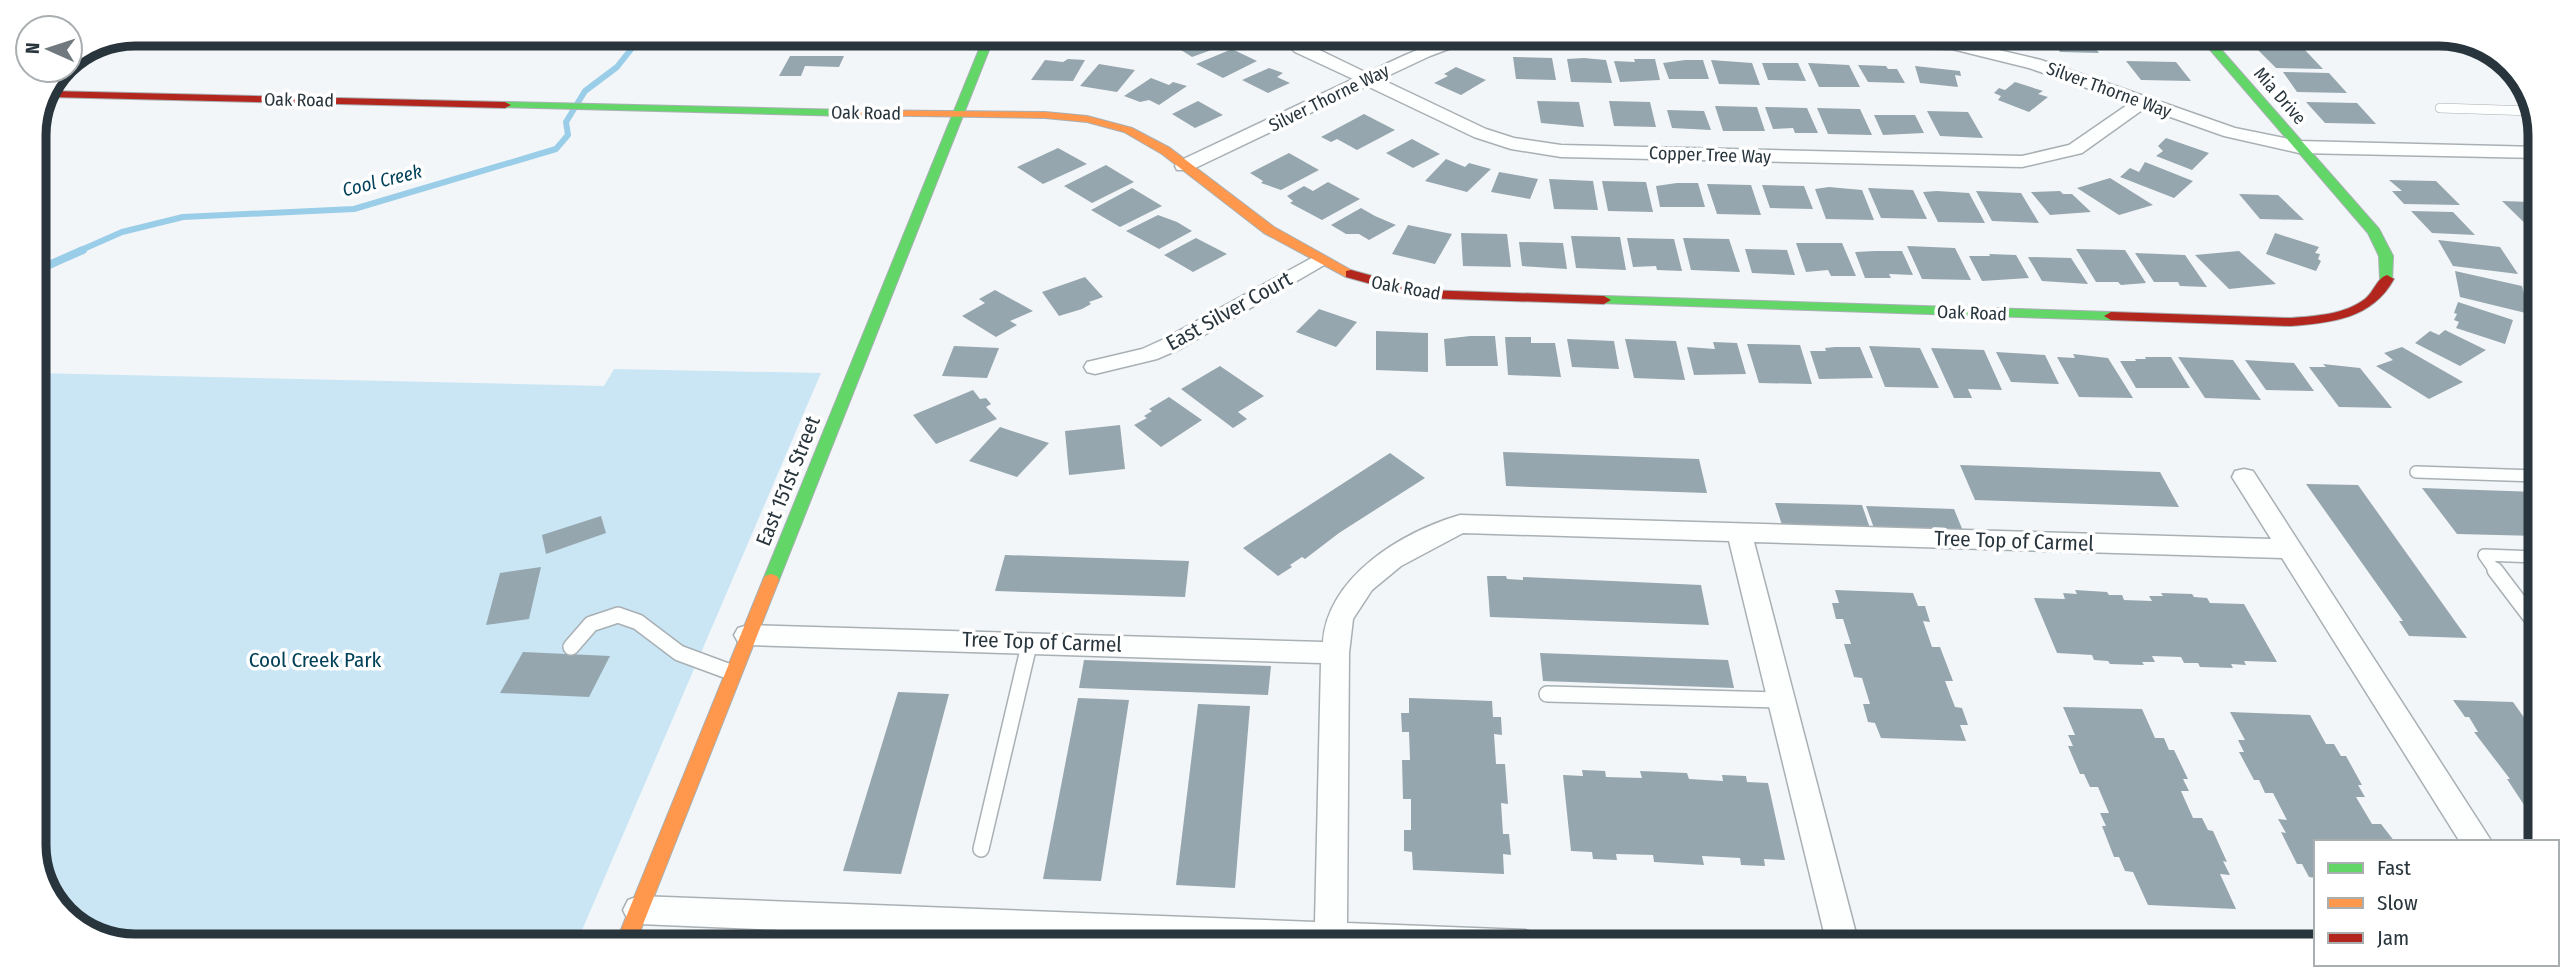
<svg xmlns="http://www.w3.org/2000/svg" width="2573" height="980" font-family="'Fira Sans Condensed',sans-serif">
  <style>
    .green { fill: #cae6f5 }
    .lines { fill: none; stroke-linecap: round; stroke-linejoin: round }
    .stream-far1 { stroke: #9acde8; stroke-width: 6 }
    .stream { stroke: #9acde8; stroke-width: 8 }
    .building { fill: #96a6ae }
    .lane-far2-casing { stroke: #a8b0b4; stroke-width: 10 }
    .lane-far1-casing { stroke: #a8b0b4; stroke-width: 14 }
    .lane-casing { stroke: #a8b0b4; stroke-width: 18 }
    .street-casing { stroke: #a8b0b4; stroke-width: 3 }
    .fast-casing { stroke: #a8b0b4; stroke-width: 2 }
    .slow-casing { stroke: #a8b0b4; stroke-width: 2 }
    .jam-casing { stroke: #a8b0b4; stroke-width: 2 }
    .lane-far2 { stroke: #fdfefe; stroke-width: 9 }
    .lane-far1 { stroke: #fdfefe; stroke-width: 11 }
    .lane { stroke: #fdfefe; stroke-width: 15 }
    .street { fill: #fdfefe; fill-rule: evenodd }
    .fast { fill: #63d668; fill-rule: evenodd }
    .slow { fill: #ff974d; fill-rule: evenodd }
    .jam { fill: #b3261e; fill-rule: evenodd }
    .labels { text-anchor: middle; stroke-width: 7; stroke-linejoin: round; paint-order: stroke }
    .far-street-label { font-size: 18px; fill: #28353c; stroke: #fff }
    .far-water-label { font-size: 19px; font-style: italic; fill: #03425b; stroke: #fff }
    .street-label { font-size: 21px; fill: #28353c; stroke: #fff }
    .park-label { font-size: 21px; fill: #004058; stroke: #fff }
    .rim { fill: none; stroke: #28353c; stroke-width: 9 }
  </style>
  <rect width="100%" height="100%" fill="#f3f6f9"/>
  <polygon class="green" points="614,369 821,373 577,942 102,941 54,907 33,853 33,373 604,386"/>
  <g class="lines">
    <polyline class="stream-far1" points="79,251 122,232 183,217 354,209 556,149 568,135 566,122 585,91 617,67 632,48 629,34"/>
    <polyline class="stream" points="33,272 83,250"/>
  </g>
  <g class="building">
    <polygon points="1189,36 1213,36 1225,45 1192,57 1170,43"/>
    <polygon points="1345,36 1387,36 1366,46"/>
    <polygon points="2050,38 2088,38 2099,53 2060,52"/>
    <polygon points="2109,38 2156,38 2162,47 2115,45"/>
    <polygon points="2251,38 2298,38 2307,47 2258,46"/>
    <polygon points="1232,49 1257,61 1223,78 1196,64"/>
    <polygon points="2258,50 2305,50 2323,69 2276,68"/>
    <polygon points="790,56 844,56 839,67 805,66 801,76 779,76"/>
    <polygon points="1513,57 1552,58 1556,80 1516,79"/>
    <polygon points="1584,58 1606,60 1612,83 1571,82 1567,59"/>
    <polygon points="1068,59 1085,60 1073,81 1031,80 1045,60 1063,62"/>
    <polygon points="1634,59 1655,59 1660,80 1620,82 1614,61 1635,62"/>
    <polygon points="1685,60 1703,60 1709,79 1669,79 1663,63"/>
    <polygon points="1711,60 1752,63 1760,85 1719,84"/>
    <polygon points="2126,61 2176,62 2191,81 2141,80"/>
    <polygon points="1762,63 1798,63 1806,81 1768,80"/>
    <polygon points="1808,63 1849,65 1860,87 1819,87"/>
    <polygon points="1099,64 1135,70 1117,92 1080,86"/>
    <polygon points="1858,65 1886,66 1888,69 1897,69 1905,83 1868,82"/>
    <polygon points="1915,66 1960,71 1961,76 1955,75 1958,87 1920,83"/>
    <polygon points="1456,67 1486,80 1461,95 1434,83 1448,76 1444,74"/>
    <polygon points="1269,68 1283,73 1277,77 1290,83 1268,93 1242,80"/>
    <polygon points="2283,72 2329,73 2347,93 2297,92"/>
    <polygon points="1151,78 1169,85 1173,82 1187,86 1159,105 1149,100 1140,102 1124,96"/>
    <polygon points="2015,82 2043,91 2038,94 2048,97 2029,112 1998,100 2001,96 1994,93 1999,88 2005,90"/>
    <polygon points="1198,101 1223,115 1195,128 1172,114"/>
    <polygon points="1537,101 1579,102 1584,127 1541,123"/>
    <polygon points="1609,101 1650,102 1656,127 1614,126"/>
    <polygon points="2306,102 2357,103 2376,124 2325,123"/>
    <polygon points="1715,106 1757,107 1765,131 1723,131"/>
    <polygon points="1765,107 1807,108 1818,133 1795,133 1793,128 1773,129"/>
    <polygon points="1817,108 1860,109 1872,135 1828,134"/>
    <polygon points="1667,110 1704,111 1711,130 1672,128"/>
    <polygon points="1927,111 1968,112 1983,138 1940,136"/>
    <polygon points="1364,114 1395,130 1357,150 1337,139 1331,142 1321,137"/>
    <polygon points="1874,115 1915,115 1924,133 1883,135"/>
    <polygon points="2166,138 2209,153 2192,170 2156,156 2163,151 2158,146"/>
    <polygon points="1412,139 1440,154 1413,168 1386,153"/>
    <polygon points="1058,148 1087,164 1043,184 1017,167"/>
    <polygon points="1289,153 1319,170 1281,190 1261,183 1263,181 1250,173"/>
    <polygon points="1446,159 1465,167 1469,163 1491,169 1467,192 1425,181"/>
    <polygon points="2145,162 2193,181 2174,198 2120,177 2130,168 2139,172"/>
    <polygon points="1106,165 1134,182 1092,203 1064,186"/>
    <polygon points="1499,172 1538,179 1530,199 1491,192"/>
    <polygon points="2110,178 2153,205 2119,215 2077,188"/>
    <polygon points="1549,179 1593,181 1598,210 1554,209"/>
    <polygon points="2389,180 2436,181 2460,205 2404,204 2392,191 2402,191"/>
    <polygon points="1602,181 1646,182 1653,212 1608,211"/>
    <polygon points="1328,182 1360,199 1322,220 1290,203 1293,201 1287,196 1304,186 1313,191"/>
    <polygon points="1677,183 1698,183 1705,207 1660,207 1656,186"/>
    <polygon points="1707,184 1751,185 1761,215 1717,214"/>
    <polygon points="1762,185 1804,186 1813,209 1770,208"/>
    <polygon points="1829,187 1862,190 1874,220 1826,219 1815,189"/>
    <polygon points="1132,188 1162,206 1120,227 1091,210"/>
    <polygon points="1868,188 1913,190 1927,219 1881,218"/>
    <polygon points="1937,191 1969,193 1985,223 1938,222 1923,192"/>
    <polygon points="1976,191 2021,193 2039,223 1992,221"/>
    <polygon points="2060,191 2063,194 2072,194 2091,212 2050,215 2031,192"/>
    <polygon points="2239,194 2278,195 2304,220 2260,219"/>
    <polygon points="2502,201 2531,202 2539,209 2539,237"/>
    <polygon points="1361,208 1375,216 1396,225 1369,240 1359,234 1346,234 1331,225"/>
    <polygon points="2411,211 2453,212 2475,235 2432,233"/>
    <polygon points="1158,215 1177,222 1192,231 1159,249 1126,231"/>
    <polygon points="1408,225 1452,234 1435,264 1392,254"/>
    <polygon points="1461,233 1507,234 1511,267 1463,266"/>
    <polygon points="2275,233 2319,247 2315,253 2320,254 2318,259 2321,261 2316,271 2266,254"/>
    <polygon points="1571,236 1620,237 1626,270 1576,268"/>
    <polygon points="1196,238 1227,254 1193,272 1164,255"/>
    <polygon points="1627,238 1674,239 1682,271 1657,270 1656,266 1633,267"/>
    <polygon points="1683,238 1729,239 1740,272 1691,270"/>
    <polygon points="2438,240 2500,247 2518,274 2453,266"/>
    <polygon points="1519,242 1563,243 1567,269 1522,266"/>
    <polygon points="1796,243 1842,243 1856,276 1831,276 1828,270 1806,272"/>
    <polygon points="1907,246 1955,248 1971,280 1922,279"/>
    <polygon points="1745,249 1787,250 1795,275 1752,273"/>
    <polygon points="2076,249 2125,250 2146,283 2121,285 2118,282 2096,282"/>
    <polygon points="1875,251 1902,251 1913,275 1889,274 1891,278 1865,278 1855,252"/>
    <polygon points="2239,251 2276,284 2229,289 2195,255"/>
    <polygon points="2135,253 2185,255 2207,287 2180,286 2178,282 2154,282"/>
    <polygon points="1989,254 2016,255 2029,278 1982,281 1969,256 1990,256"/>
    <polygon points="2028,257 2071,258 2088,284 2042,281"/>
    <polygon points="2455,271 2522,286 2526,303 2538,306 2538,316 2460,297"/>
    <polygon points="1085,277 1103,297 1089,302 1091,304 1082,309 1059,316 1042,292"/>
    <polygon points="995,290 1033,311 1010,321 1017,325 996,337 962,316 985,303 979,299"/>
    <polygon points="2458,302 2513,320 2505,344 2456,328 2459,322 2454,320 2457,314 2454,313"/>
    <polygon points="1319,309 1357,322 1336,347 1296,332"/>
    <polygon points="2445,330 2486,350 2460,366 2415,343 2430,331 2439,335"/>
    <polygon points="1376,331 1428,333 1428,372 1376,370"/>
    <polygon points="1470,336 1495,336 1498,366 1446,366 1444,339"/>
    <polygon points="1505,337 1531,337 1531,343 1555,343 1561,377 1508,375"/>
    <polygon points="1567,339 1614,341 1619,369 1572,367"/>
    <polygon points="1625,339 1676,341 1685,380 1634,378"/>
    <polygon points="1713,342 1737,343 1746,374 1694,375 1687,347 1715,349"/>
    <polygon points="1747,344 1800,345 1812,384 1759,383"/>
    <polygon points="954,346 999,348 987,378 942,376"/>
    <polygon points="1869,346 1920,348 1939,388 1885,387"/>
    <polygon points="1835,347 1860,347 1873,378 1819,379 1810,351 1826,351 1825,348"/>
    <polygon points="2402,347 2463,382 2429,399 2376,366 2393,360 2384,353"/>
    <polygon points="1931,348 1984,350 2002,390 1968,389 1972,398 1954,398"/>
    <polygon points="1996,352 2045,355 2059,384 2011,382"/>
    <polygon points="2073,354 2108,358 2133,398 2079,397 2057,357 2075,358"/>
    <polygon points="2145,357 2171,357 2190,388 2136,388 2120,361 2136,361 2135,359 2146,359"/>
    <polygon points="2178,357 2233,360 2261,400 2205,398"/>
    <polygon points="2245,360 2294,363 2314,391 2266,390"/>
    <polygon points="2323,364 2360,368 2392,408 2339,407 2309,367 2326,367"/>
    <polygon points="1220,366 1264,396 1238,412 1247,419 1233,428 1181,389"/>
    <polygon points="973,390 980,399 986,398 991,404 986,407 997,419 936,444 913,415"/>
    <polygon points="1169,397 1202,420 1161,447 1134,425 1147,418 1144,416 1152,411 1149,409"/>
    <polygon points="1120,425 1125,469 1069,475 1065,431"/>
    <polygon points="1000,427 1049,443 1017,477 969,461"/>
    <polygon points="1503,452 1699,459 1707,493 1506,486"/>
    <polygon points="1390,453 1425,478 1339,533 1305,559 1302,557 1290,565 1292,567 1278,576 1243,548"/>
    <polygon points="1960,465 2160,472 2179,507 1975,500"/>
    <polygon points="2306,484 2358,485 2467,638 2409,636 2399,621 2403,621"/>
    <polygon points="2422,488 2537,492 2537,536 2457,534"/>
    <polygon points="1775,503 1862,505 1870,528 1782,525"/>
    <polygon points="1866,506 1954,509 1963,531 1874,528"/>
    <polygon points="601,516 606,533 546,554 542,535"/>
    <polygon points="1005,555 1189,561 1185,597 995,591"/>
    <polygon points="541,567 529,619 486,625 500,573"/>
    <polygon points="1487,576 1506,576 1507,579 1523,580 1523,577 1701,585 1709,625 1490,617"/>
    <polygon points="1835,590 1913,593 1918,606 1925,606 1930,622 1923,621 1932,647 1940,647 1953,681 1945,681 1955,707 1962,708 1968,725 1960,725 1966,741 1881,738 1875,723 1868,722 1863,704 1870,704 1862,678 1854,677 1844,644 1851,644 1843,619 1836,619 1832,603 1839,603"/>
    <polygon points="2075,590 2107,592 2109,595 2122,595 2124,600 2152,601 2149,596 2163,596 2161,593 2192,594 2194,597 2207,598 2210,603 2244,604 2277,662 2244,661 2246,665 2231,664 2233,668 2200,667 2198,663 2184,663 2181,657 2152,656 2155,662 2142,662 2144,665 2110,664 2108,661 2094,660 2092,655 2057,653 2034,598 2065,599 2063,593 2077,594"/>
    <polygon points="523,652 610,656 589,697 500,693"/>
    <polygon points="1540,653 1728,660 1734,688 1543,681"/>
    <polygon points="1084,660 1271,666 1268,695 1079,688"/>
    <polygon points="898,692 949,694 901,874 843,871"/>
    <polygon points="1078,698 1129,700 1101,881 1043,879"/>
    <polygon points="1409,698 1492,701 1493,717 1501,717 1502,735 1494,734 1496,764 1505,764 1508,804 1501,803 1503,834 1509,834 1511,855 1503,854 1504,874 1413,870 1412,852 1404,851 1404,830 1411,830 1411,799 1403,799 1402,760 1410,760 1409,732 1402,732 1401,713 1409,713"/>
    <polygon points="2453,700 2513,702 2535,733 2535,814 2530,814 2507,779 2510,779 2474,732 2478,732 2469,717 2465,717"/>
    <polygon points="1198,704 1250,706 1235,888 1176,885"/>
    <polygon points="2063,707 2142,709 2155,738 2164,738 2169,750 2174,750 2188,779 2183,779 2189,791 2181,791 2193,818 2202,818 2208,830 2213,831 2227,862 2223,861 2230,875 2220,874 2236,909 2148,905 2133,872 2125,871 2119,857 2114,857 2102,826 2106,826 2100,813 2109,813 2098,787 2090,787 2084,774 2080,774 2068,746 2073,746 2068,735 2075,735"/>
    <polygon points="2230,712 2310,715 2326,744 2334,744 2341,756 2346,756 2362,785 2358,785 2365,797 2356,797 2372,824 2381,824 2395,842 2316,842 2316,878 2309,877 2302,864 2297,864 2281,832 2286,833 2278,819 2287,820 2273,793 2265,793 2259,780 2254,780 2239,752 2244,752 2238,740 2245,740"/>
    <polygon points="1582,770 1605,771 1606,777 1642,778 1640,771 1687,773 1689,779 1723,781 1722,775 1746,776 1747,782 1768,783 1785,860 1764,859 1765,866 1741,865 1740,858 1702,856 1704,865 1654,862 1653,855 1616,854 1617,860 1593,859 1592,852 1571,851 1563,775 1583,776"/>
  </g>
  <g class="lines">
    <g class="lane-far2-casing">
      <polyline id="lane-far2" points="2440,108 2533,111"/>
    </g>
    <g class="lane-far1-casing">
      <g id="lane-far1">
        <polyline points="2416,472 2537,476"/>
        <polyline points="2496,572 2484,555 2536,557"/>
      </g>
    </g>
    <g class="lane-casing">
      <g id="lane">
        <polyline points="2495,570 2536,624"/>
        <polyline points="571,647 591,624 618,615 638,622 679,653 733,673"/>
        <polyline points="1547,694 1779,700"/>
        <polyline points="981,849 1030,641"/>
        <polyline points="882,943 889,920"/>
      </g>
    </g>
    <g class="street-casing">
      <g id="street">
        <path d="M 1278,36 L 1296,36 L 1307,44 L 1367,73 C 1405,55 1440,36 1483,36 L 1430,56 L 1381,79 L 1486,129 L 1514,138 L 1561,145 L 2022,156 L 2069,145 L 2130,103 L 2029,68 L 1952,49 L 1666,42 L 1658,37 L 1952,39 L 2041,60 L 2235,128 L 2299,141 L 2539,147 L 2539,158 L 2299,153 L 2224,136 L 2145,108 L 2082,153 L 2022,167 L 1561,157 L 1511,149 L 1474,137 L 1367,86 L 1191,170 L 1177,170 L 1175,166 L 1177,162 L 1353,79 L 1295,52 Z"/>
        <polygon points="1319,254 1329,260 1326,264 1180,349 1157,359 1095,374 1087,372 1084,367 1087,362 1142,349 1164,339"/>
        <path d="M 2244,469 L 2253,471 L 2492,842 L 2460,842 L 2282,558 L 1754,542 L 1859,945 L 1827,945 L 1729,541 L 1463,533 L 1401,566 L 1372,590 L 1353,619 L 1349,653 L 1347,923 L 1525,930 L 1536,934 L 1541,945 L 1117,944 L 639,924 L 628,920 L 623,910 L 628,900 L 639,896 L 1315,922 L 1321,663 L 748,645 L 738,642 L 734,635 L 738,628 L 748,625 L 1323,642 C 1328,576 1402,532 1460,515 L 2271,539 L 2232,477 L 2235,471 Z"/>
      </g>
    </g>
    <g class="fast-casing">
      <g id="fast">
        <polygon points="985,35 995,35 779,580 777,584 765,584 763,580"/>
        <polygon points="2200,38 2211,38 2379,229 2393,256 2392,282 2387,283 2380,279 2379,256 2368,233"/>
        <polygon points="505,102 849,110 855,113 849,116 501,107 501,103"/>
        <polygon points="1604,296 2111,312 2118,316 2111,320 1599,303 1597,300"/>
      </g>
    </g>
    <g class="slow-casing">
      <g id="slow">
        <polygon points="849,110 1045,112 1087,116 1132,128 1170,148 1274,227 1358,274 1356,277 1346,277 1264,233 1162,154 1124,132 1087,122 1045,118 845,115 843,113"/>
        <polygon points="771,574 777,576 779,580 636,942 616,942 763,580 765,576"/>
      </g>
    </g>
    <g class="jam-casing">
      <g id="jam">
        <polygon points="50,91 505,102 511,105 505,108 48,97"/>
        <polygon points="1351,270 1423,290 1604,296 1611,300 1604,304 1422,298 1346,277 1346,271"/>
        <path d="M 2387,275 L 2394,279 C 2372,319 2331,323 2290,326 L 2111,320 L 2104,316 L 2111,312 L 2290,318 C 2315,316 2344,315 2365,299 C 2374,292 2377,278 2387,275 Z"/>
      </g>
    </g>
    <use href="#lane-far2" class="lane-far2"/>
    <use href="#lane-far1" class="lane-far1"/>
    <use href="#lane" class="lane"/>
    <use href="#street" class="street"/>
    <use href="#fast" class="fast"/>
    <use href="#slow" class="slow"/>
    <use href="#jam" class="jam"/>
  </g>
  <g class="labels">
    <g class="far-street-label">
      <text transform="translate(2109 90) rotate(20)" y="6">Silver Thorne Way</text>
      <text transform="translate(2280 96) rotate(49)" y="6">Mia Drive</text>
      <text transform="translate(1329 98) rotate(-26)" y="6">Silver Thorne Way</text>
      <text transform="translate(299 100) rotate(1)" y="6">Oak Road</text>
      <text transform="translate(866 113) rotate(1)" y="6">Oak Road</text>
      <text transform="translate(1710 155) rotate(2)" y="6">Copper Tree Way</text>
      <text transform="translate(1406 288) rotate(10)" y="6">Oak Road</text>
      <text transform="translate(1972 313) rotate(2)" y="6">Oak Road</text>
    </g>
    <g class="far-water-label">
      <text transform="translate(382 180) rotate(-14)" y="7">Cool Creek</text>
    </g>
    <g class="street-label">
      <text transform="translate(1229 311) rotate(-29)" y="7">East Silver Court</text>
      <text transform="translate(788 481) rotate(-68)" y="7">East 151st Street</text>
      <text transform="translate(2014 541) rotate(2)" y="7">Tree Top of Carmel</text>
      <text transform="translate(1042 642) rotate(2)" y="7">Tree Top of Carmel</text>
    </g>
    <g class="park-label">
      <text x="315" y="667">Cool Creek Park</text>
    </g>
  </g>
  <path d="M0 0H2573V980H0ZM135 46H2439A89 89 0 0 1 2528 135V845A89 89 0 0 1 2439 934H135A89 89 0 0 1 46 845V135A89 89 0 0 1 135 46Z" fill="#fff" fill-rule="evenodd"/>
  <path class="rim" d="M135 46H2439A89 89 0 0 1 2528 135V845A89 89 0 0 1 2439 934H135A89 89 0 0 1 46 845V135A89 89 0 0 1 135 46Z"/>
  <rect x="2314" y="840" width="245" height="126" fill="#ffffff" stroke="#a9aeb1" stroke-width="2"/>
  <rect x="2328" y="863" width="35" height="10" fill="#63d668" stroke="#a9aeb1" stroke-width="2"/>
  <text x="2377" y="875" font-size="21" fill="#28353c">Fast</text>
  <rect x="2328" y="898" width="35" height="10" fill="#ff974d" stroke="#a9aeb1" stroke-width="2"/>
  <text x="2377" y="910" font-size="21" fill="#28353c">Slow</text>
  <rect x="2328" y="933" width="35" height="10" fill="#b3261e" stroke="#a9aeb1" stroke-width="2"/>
  <text x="2377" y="945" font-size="21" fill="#28353c">Jam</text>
  <g transform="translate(49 49) rotate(273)"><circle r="33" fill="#ffffff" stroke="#a9aeb1" stroke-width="2"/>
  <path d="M0-5L12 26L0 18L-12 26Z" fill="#6f797e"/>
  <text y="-10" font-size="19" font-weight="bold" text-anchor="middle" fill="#28353c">N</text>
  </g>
</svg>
